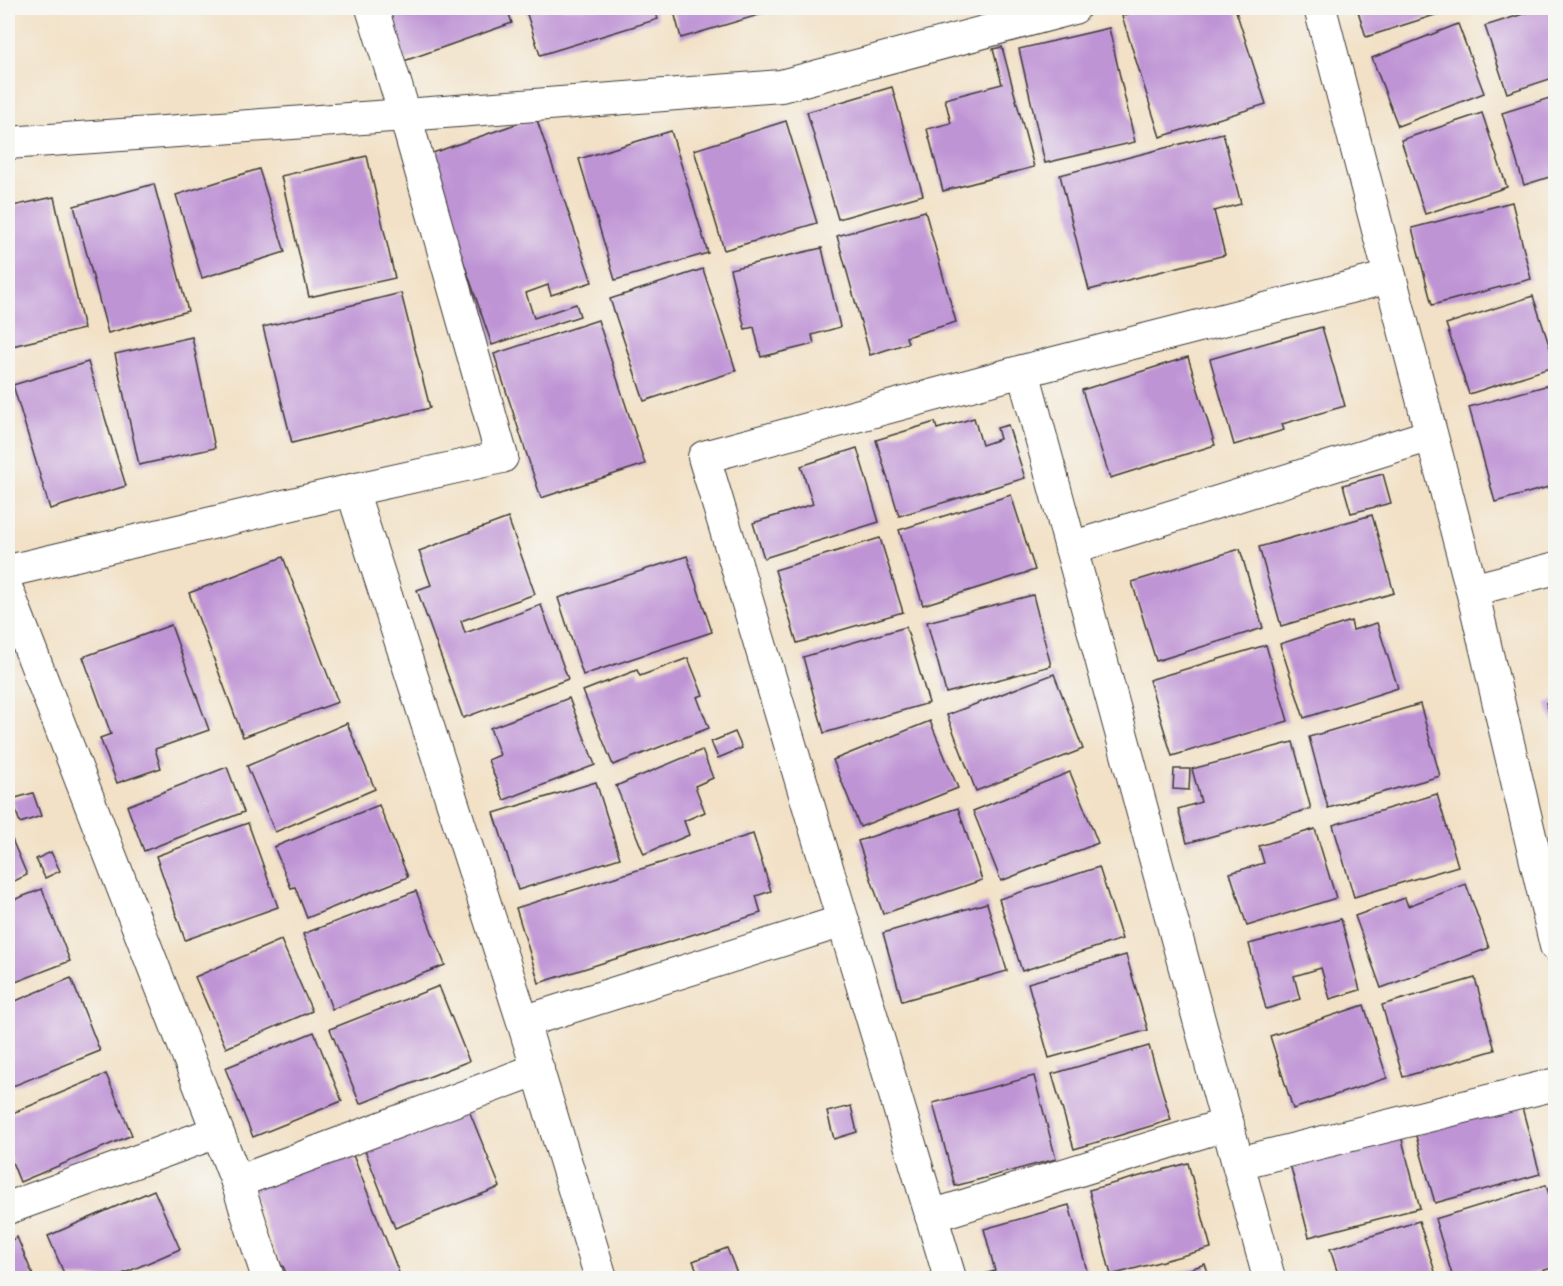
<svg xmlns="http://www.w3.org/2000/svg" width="1563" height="1286" font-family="'Sorts Mill Goudy',serif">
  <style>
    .building { fill: #bf94d5 }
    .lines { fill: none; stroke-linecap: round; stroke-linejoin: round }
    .street-casing { stroke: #3c3a36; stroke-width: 34 }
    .street { stroke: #fff; stroke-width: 32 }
  </style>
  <rect width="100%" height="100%" fill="#f6f6f2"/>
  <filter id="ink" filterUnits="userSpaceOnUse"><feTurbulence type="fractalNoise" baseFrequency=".0167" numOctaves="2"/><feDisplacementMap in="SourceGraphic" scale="12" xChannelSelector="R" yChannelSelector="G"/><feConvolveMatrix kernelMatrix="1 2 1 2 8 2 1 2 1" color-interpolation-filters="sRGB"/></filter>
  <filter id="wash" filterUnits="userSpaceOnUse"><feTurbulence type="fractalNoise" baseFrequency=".008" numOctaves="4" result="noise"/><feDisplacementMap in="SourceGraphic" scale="24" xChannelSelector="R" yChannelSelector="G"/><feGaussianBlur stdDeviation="1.35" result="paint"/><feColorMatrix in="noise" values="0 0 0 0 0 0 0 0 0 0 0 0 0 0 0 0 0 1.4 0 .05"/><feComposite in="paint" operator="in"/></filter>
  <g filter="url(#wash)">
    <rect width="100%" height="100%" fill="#f2e1c6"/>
    <g id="blocks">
      <g class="building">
        <polygon points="385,8 507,8 512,23 404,61"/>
        <polygon points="525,8 654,8 658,19 540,55"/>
        <polygon points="673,8 782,8 681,38"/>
        <polygon points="1148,8 1235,8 1266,104 1160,137 1122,16"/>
        <polygon points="1357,8 1457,8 1366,37"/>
        <polygon points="1542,8 1556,8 1556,77 1507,93 1485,26"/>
        <polygon points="1458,24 1484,93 1398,126 1372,58"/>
        <polygon points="1109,28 1135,142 1045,163 1019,49"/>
        <polygon points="1002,47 1034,167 943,191 927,129 951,123 945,99 1002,84 993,49"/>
        <polygon points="892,87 923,195 838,219 807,112"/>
        <polygon points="1556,96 1556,175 1524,185 1502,113"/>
        <polygon points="1482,113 1507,187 1425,214 1401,140"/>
        <polygon points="536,117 592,282 551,295 548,285 526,293 534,318 576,304 580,316 492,345 427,155"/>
        <polygon points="786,121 817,223 724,250 694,150"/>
        <polygon points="671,131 708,253 615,280 579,159"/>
        <polygon points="1223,133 1241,204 1214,211 1225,255 1089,290 1060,175"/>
        <polygon points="367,156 395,278 309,297 281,176"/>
        <polygon points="259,169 285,252 202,278 176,195"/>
        <polygon points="154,184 188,311 108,333 74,206"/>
        <polygon points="54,197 84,329 12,346 8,328 8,207"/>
        <polygon points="1512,202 1531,279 1432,305 1412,228"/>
        <polygon points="925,211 956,322 906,337 908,343 870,355 837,236"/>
        <polygon points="822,248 840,327 812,335 814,344 761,357 754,327 745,329 730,269"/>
        <polygon points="703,269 736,371 644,401 610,299"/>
        <polygon points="401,293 430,408 292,443 263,327"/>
        <polygon points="1533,296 1556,366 1469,394 1446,324"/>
        <polygon points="598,320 645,464 541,498 494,354"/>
        <polygon points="1322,327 1345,406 1282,424 1284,430 1234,445 1210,359"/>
        <polygon points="192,337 215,448 139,465 115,354"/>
        <polygon points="1188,357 1215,445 1110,478 1082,390"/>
        <polygon points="88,362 126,486 50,509 13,385"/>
        <polygon points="1556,383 1556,485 1495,502 1469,407"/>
        <polygon points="974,418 982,445 1000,439 997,428 1008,425 1025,478 899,516 876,440 935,422 937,429"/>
        <polygon points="857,448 879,522 764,558 753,523 813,504 801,466"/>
        <polygon points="1383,474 1391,503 1351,513 1343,485"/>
        <polygon points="1011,495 1035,570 923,605 899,530"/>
        <polygon points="1372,515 1394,593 1281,626 1259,547"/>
        <polygon points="508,518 535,594 461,621 465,633 541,605 568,679 463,718 417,590 431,585 419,551"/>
        <polygon points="880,538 903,612 797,643 775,570"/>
        <polygon points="1240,549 1263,628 1156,661 1132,582"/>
        <polygon points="687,556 712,632 583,675 558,598"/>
        <polygon points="283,557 338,702 243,737 189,593"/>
        <polygon points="1033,595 1051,666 946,693 927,622"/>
        <polygon points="1351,621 1353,630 1377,623 1398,688 1304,718 1280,644"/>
        <polygon points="171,625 209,730 155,749 161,768 117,783 100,738 111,734 83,657"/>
        <polygon points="906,627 929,703 824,733 803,657"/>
        <polygon points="1266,645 1288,721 1172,756 1149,680"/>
        <polygon points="688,658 703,695 697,697 709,728 613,765 583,691 637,670 640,676"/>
        <polygon points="1054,674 1083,749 976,791 947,715"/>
        <polygon points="569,698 595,765 504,800 488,760 500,755 490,728"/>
        <polygon points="1556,699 1556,728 1555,728 1546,703"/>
        <polygon points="1420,704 1440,776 1328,808 1309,737"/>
        <polygon points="930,721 958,788 860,827 833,760"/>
        <polygon points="347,723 375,789 275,832 247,766"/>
        <polygon points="735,732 742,748 718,758 711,742"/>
        <polygon points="1293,742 1311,809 1187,843 1178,809 1201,802 1192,769"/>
        <polygon points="702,750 713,778 695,786 705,812 684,821 689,835 644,854 616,786"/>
        <polygon points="227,767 244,812 144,851 127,806"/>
        <polygon points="1174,769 1190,769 1189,790 1173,789"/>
        <polygon points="1070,772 1098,843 1001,881 973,811"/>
        <polygon points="596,782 620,858 518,890 494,813"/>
        <polygon points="33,793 41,816 20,823 12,799"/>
        <polygon points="1437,794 1458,866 1354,897 1333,825"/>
        <polygon points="379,805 408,877 307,918 295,887 291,888 274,847"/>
        <polygon points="958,808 982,880 883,914 858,841"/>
        <polygon points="248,823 278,907 185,940 156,856"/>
        <polygon points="1315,829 1336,898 1247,926 1230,873 1264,863 1259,846"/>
        <polygon points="8,830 27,875 8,884"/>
        <polygon points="753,834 771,891 756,896 761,913 539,983 516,908"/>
        <polygon points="51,852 60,871 45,878 36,859"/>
        <polygon points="1099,867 1122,939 1022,971 999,899"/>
        <polygon points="1466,884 1489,948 1381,988 1355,916 1405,898 1408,906"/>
        <polygon points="42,889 70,961 8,985 8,902"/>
        <polygon points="416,891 445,965 332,1009 303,934"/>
        <polygon points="987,903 1007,971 902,1001 883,933"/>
        <polygon points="1341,919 1360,990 1330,999 1321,968 1294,976 1300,999 1266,1009 1249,944"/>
        <polygon points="281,940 312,1011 226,1048 195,977"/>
        <polygon points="1126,955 1148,1030 1049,1058 1028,983"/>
        <polygon points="71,978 100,1051 8,1088 8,1004"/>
        <polygon points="1475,978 1495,1050 1403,1077 1382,1005"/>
        <polygon points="439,986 469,1061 360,1104 330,1029"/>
        <polygon points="1364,1005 1387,1078 1293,1109 1270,1036"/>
        <polygon points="314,1032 342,1101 253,1137 225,1068"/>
        <polygon points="1149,1046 1171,1120 1074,1149 1052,1074"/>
        <polygon points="106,1074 132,1135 20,1182 8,1152 8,1115"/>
        <polygon points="1034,1076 1056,1159 955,1186 933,1103"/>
        <polygon points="1520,1100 1540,1174 1435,1203 1414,1129"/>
        <polygon points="851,1106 857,1132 834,1139 827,1112"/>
        <polygon points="468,1108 500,1187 395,1228 364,1148"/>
        <polygon points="1400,1132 1420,1208 1309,1237 1289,1160"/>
        <polygon points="351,1150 401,1278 288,1278 283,1266 282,1267 251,1188"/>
        <polygon points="1188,1163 1211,1248 1111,1275 1089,1190"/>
        <polygon points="1546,1185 1556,1216 1556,1267 1516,1278 1453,1278 1435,1219"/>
        <polygon points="154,1190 180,1249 113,1278 66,1278 48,1236"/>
        <polygon points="1069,1205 1089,1278 989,1278 987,1273 995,1271 984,1229"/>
        <polygon points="1419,1221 1437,1278 1351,1278 1349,1274 1339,1277 1330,1249"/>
        <polygon points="17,1237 34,1278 8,1278 8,1242"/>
        <polygon points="727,1248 738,1276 730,1278 700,1278 693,1261"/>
        <polygon points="1205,1264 1210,1278 1163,1278"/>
      </g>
    </g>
  </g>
  <g filter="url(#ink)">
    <use href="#blocks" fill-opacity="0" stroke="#3c3a36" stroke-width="1.5"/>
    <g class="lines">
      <g class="street-casing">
        <g id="street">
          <polyline points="1320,8 1472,590 1556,946"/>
          <polyline points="8,143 405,115 781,86 1074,8"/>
          <polyline points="1023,371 1269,1278"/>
          <polyline points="352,490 523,1022 601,1278"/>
          <polyline points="1071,548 1431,435"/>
          <polyline points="8,571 352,490 502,457 405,115 372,8"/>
          <polyline points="1472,590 1556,568"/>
          <polyline points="8,592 237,1182 268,1278"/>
          <polyline points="523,1022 843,921"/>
          <polyline points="1239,1163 1556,1084"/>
          <polyline points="237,1182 538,1069"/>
          <polyline points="8,1208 217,1132"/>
          <polyline points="931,1216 1228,1124"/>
          <polyline points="950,1278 704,457 1023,371 1390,277"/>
        </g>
      </g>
      <use href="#street" class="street"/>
    </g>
  </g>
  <rect width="1563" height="1286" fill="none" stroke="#f6f6f2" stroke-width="30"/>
</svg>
